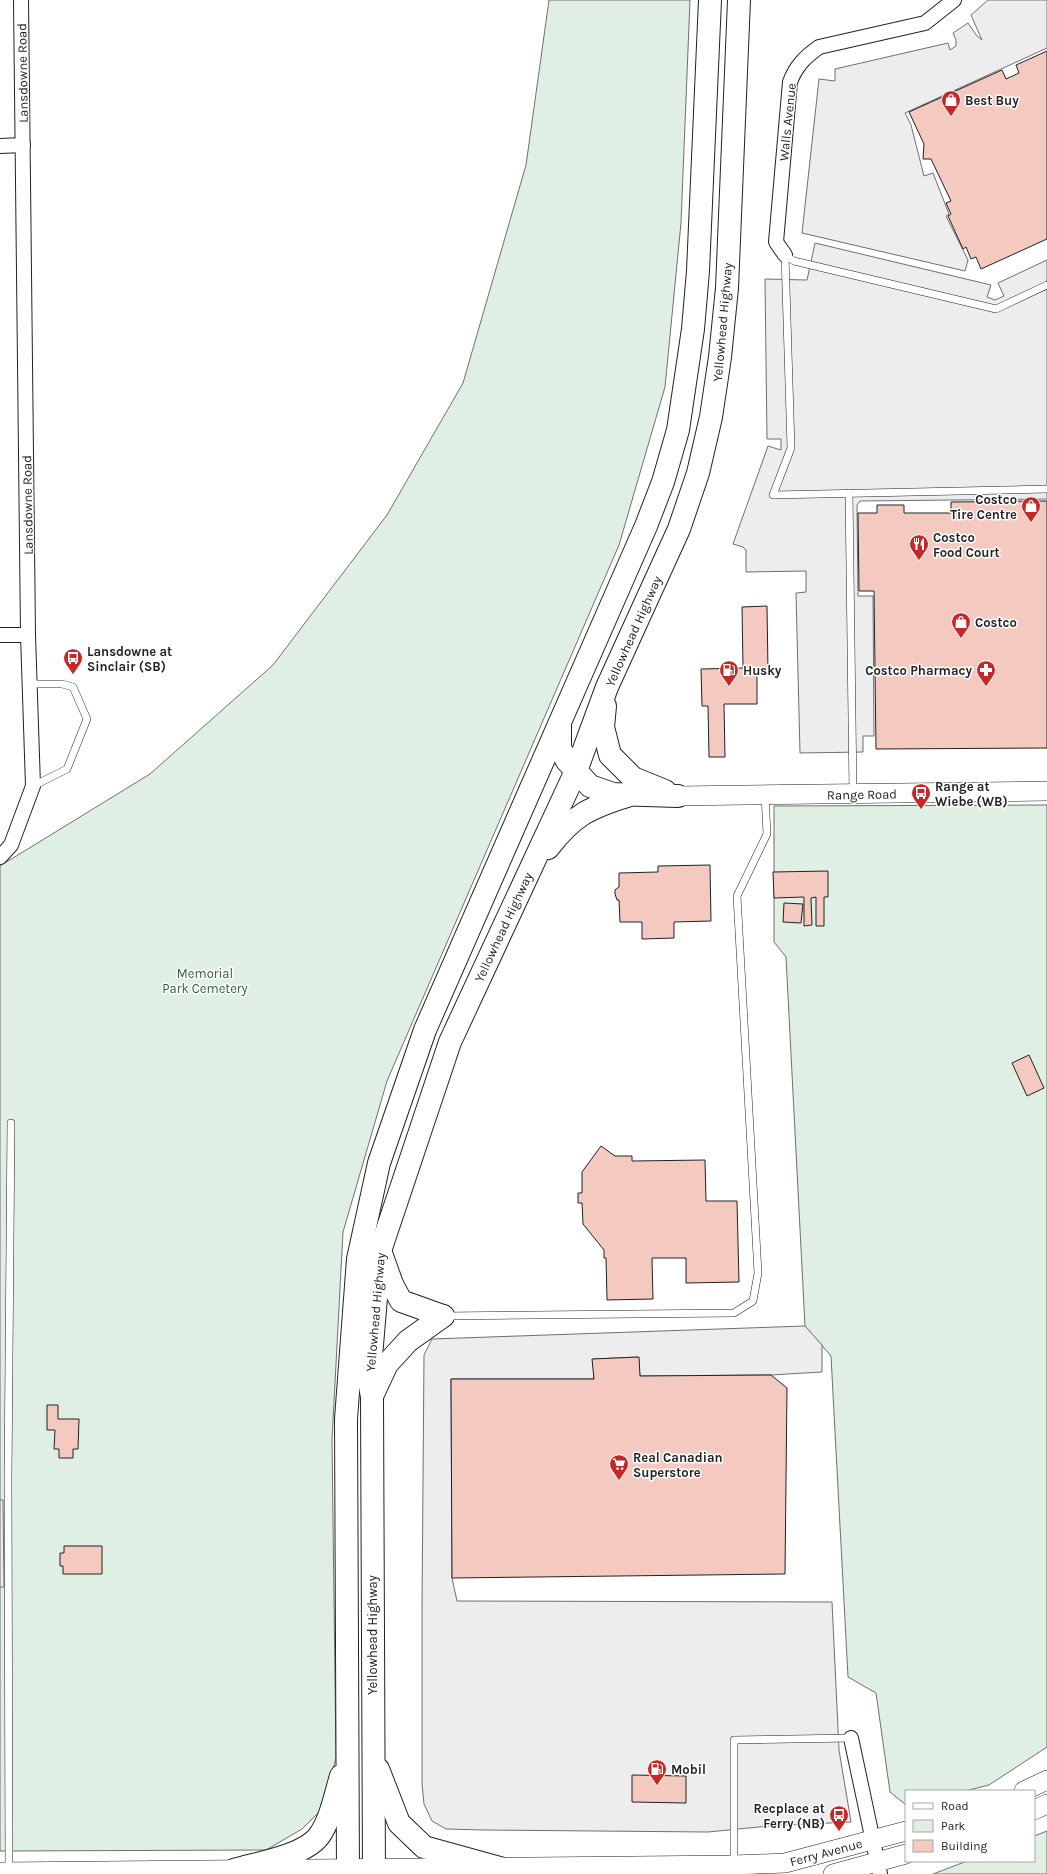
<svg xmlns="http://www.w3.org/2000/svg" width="1047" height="1874" font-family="Karla,sans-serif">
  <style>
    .green { fill: #e0efe3; stroke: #6f6f6f }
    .parking { fill: #ededed; stroke: #6f6f6f }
    .building { fill: #f3c9c0; stroke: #222 }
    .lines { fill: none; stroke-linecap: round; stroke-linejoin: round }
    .lane-casing { stroke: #222; stroke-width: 8 }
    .street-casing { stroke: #222; stroke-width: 16 }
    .secondary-casing { stroke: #222; stroke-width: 20 }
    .highway-casing { stroke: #222; stroke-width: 24 }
    .lane { stroke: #fff; stroke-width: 7 }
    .street { stroke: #fff; stroke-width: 14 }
    .secondary { stroke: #fff; stroke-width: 19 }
    .highway { stroke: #fff; stroke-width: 22 }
    .labels { text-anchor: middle; stroke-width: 3; stroke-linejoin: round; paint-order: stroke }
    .street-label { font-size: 13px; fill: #222; stroke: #fff }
    .poi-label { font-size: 13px; font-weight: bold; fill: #222; stroke: #fff; text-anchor: start }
    .park-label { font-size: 13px; fill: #2f5e38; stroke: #fff }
  </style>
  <rect width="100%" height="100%" fill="#fff"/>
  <g class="green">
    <polygon points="549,0 690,0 681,223 665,387 619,545 387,1081 343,1232 332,1440 336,1758 322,1809 302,1829 266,1850 0,1851 0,866 150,774 273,665 387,515 463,383 526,165"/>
    <polygon points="1047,805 1047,1747 989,1785 965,1791 906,1791 906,1805 890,1792 876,1693 848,1677 831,1356 805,1326 786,957 774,942 774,806"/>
    <polygon points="1047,1831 1047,1874 933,1874 967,1861 1034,1861 1034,1836"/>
  </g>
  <g class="parking">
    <polygon points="988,0 1047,0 1047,48 905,113 911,125 924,176 933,173 949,214 946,216 968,260 965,271 802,233 819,79 835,81 835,69 948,43 950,50 956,46 956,40 953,33 968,23 977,36 982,40 971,15"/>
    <polygon points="815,243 991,285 987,297 995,300 1004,296 998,283 1047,260 1047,499 860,501 857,505 858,596 873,596 874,736 863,736 863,752 800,753 796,593 806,592 806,571 746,572 746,550 743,547 733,544 768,446 781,450 781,439 767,439 765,279 807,280"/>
    <polygon points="805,1326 822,1345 822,1372 771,1375 640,1376 638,1357 593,1359 594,1379 451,1379 452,1578 457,1601 832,1602 839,1750 851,1822 769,1826 708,1832 483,1830 446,1829 432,1821 424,1804 422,1784 422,1608 424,1355 432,1339"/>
    <polygon points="0,1500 3,1500 4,1587 0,1587"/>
  </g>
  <g class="building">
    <polygon points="1047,51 1047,239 981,269 976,257 971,259 966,247 963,249 948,216 951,214 946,203 951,201 931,159 923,159 924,144 909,112 1002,70 1006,79 1019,73 1016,65"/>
    <polygon points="1042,501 1047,501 1047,748 876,749 874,591 859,591 858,513 877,513 877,505 904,505 904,513 951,513 951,502"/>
    <polygon points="767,606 768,671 757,671 757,704 724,704 725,757 709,757 708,706 702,706 701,669 743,668 742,607"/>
    <polygon points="710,865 711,921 674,922 674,938 642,939 642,922 620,922 619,900 617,900 615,894 615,890 619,887 619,873 658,872 658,866"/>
    <polygon points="828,871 828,897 824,897 824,926 816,926 816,897 811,898 812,925 804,926 804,897 774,898 773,872"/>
    <polygon points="784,903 803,904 801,923 783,922"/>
    <polygon points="1029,1055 1044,1088 1027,1096 1012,1063"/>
    <polygon points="601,1146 615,1156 632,1156 632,1161 705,1160 706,1201 737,1201 739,1282 686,1283 686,1258 652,1258 653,1299 607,1300 606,1258 604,1258 604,1250 583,1224 582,1203 578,1203 578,1193 582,1193 582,1172"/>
    <polygon points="639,1357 640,1376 771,1375 787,1388 785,1574 452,1578 451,1379 594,1379 592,1359"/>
    <polygon points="47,1405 58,1405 58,1419 79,1419 78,1449 73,1449 73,1458 59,1458 59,1449 54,1449 55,1430 47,1430"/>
    <polygon points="64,1546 102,1546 102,1574 63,1574 63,1566 60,1566 60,1553 64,1553"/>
    <polygon points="632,1775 686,1776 686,1803 632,1802"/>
  </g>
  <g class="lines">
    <g class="lane-casing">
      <g id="lane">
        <polyline points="785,255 791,448 773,495 1047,489"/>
        <polyline points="785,255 794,261 996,309 1047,285"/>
        <polyline points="849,493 853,793"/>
        <polyline points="31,684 62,684 73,687 87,719 67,769 33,786"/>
        <polyline points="445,1316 734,1313 753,1301 758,1273 737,896 767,834 765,795"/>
        <polyline points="734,1864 734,1740 851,1738"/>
        <polyline points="9,1872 8,1479 11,1123"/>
      </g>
    </g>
    <g class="street-casing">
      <g id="street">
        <polyline points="0,146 23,145"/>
        <path d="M 785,255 L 776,242 L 790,82 C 796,66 805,57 819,47 L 925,23 L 954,0"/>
        <polyline points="0,635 28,635"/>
        <polyline points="0,857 11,845 33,786 28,635 21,0"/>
        <polyline points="851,1738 880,1874"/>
      </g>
    </g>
    <g class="secondary-casing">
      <g id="secondary">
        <polyline points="678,796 1047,791"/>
        <polyline points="1024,1791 1047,1780"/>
        <polyline points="1034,1810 1047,1804"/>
        <polyline points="0,1872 734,1865 785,1863 906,1831"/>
        <polyline points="833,1874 906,1854"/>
      </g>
    </g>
    <g class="highway-casing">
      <g id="highway">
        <polyline points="605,706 603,727 610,755 633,778 665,791"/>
        <polyline points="560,725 560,748 567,761 590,786 613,794 678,796"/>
        <path d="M 548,848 C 573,816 588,808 627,796"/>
        <polyline points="382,1256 392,1284 401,1301 443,1316"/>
        <polyline points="372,1396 387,1364 408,1341 443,1316"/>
        <polyline points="378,1769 399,1823 424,1847 500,1868"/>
        <path d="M 234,1870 C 257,1863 304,1856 319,1836 C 331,1819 335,1796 341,1776"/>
        <polyline points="348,1874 346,1419 358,1259 379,1163 425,1030 646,526 663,482 678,430 693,329 698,271 710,0"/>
        <polyline points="374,1874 372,1397 369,1380 380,1251 450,1042 576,771 607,687 679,529 698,473 711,417 720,357 727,288 739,0"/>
      </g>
    </g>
    <use href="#lane" class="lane"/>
    <use href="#street" class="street"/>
    <use href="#secondary" class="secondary"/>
    <use href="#highway" class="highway"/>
  </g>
  <defs>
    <g id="shop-pin" transform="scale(1)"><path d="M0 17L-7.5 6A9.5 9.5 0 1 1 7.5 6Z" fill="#c62828" stroke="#fff"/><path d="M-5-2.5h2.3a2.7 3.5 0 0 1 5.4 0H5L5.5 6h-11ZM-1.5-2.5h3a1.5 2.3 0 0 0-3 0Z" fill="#fff"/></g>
    <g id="restaurant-pin" transform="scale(1)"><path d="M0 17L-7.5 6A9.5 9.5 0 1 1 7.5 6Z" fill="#c62828" stroke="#fff"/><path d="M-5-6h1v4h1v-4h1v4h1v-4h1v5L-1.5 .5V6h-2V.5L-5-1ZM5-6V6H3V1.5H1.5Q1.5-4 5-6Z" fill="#fff"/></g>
    <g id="bus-pin" transform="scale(1)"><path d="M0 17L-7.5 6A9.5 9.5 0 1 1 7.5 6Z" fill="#c62828" stroke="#fff"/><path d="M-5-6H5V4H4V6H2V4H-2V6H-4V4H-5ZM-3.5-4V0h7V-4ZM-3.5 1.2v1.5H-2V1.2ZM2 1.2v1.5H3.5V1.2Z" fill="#fff"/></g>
    <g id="fuel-pin" transform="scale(1)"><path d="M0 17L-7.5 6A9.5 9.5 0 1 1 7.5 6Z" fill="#c62828" stroke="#fff"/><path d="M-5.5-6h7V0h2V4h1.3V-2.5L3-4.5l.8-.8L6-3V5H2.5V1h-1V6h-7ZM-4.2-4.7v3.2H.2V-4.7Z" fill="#fff"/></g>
    <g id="pharmacy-pin" transform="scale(1)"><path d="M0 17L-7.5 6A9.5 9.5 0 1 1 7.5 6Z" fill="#c62828" stroke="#fff"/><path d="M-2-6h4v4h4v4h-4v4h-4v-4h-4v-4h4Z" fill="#fff"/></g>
    <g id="supermarket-pin" transform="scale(1)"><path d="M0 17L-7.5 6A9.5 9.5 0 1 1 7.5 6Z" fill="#c62828" stroke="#fff"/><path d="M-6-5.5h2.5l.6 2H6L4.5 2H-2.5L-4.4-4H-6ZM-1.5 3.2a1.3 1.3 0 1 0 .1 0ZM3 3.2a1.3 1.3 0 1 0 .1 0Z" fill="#fff"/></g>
  </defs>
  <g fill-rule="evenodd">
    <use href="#shop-pin" x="951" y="100"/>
    <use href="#shop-pin" x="1031" y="506"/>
    <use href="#restaurant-pin" x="919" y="544"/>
    <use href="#shop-pin" x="961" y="622"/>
    <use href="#bus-pin" x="73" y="658"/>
    <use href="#fuel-pin" x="729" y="670"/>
    <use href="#pharmacy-pin" x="986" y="670"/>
    <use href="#bus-pin" x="921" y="793"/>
    <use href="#supermarket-pin" x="619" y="1464"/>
    <use href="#fuel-pin" x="657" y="1769"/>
    <use href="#bus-pin" x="839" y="1815"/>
  </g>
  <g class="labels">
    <g class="street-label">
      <text transform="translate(22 73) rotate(-91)" y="5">Lansdowne Road</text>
      <text transform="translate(787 122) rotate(-84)" y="5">Walls Avenue</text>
      <text transform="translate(722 322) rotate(-85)" y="5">Yellowhead Highway</text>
      <text transform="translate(27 505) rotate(-91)" y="5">Lansdowne Road</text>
      <text transform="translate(633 631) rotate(-66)" y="5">Yellowhead Highway</text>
      <text transform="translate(862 794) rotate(-1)" y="5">Range Road</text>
      <text transform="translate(503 927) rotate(-65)" y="5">Yellowhead Highway</text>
      <text transform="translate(375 1312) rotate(-85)" y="5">Yellowhead Highway</text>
      <text transform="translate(372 1635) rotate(-90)" y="5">Yellowhead Highway</text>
      <text transform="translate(826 1852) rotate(-15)" y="5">Ferry Avenue</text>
    </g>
    <g class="poi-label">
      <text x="965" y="105">Best Buy</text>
      <text x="1017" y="504" text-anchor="end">Costco<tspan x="1017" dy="15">Tire Centre</tspan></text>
      <text x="933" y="542">Costco<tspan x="933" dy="15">Food Court</tspan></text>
      <text x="975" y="627">Costco</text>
      <text x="87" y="656">Lansdowne at<tspan x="87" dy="15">Sinclair (SB)</tspan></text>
      <text x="743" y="675">Husky</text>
      <text x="972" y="675" text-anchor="end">Costco Pharmacy</text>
      <text x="935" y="791">Range at<tspan x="935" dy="15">Wiebe (WB)</tspan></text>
      <text x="633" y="1462">Real Canadian<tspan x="633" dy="15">Superstore</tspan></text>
      <text x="671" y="1774">Mobil</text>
      <text x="825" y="1813" text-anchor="end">Recplace at<tspan x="825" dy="15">Ferry (NB)</tspan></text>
    </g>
    <g class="park-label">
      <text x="205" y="978">Memorial<tspan x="205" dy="15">Park Cemetery</tspan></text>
    </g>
  </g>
  <rect x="905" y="1790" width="130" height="72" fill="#ffffff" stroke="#a7a7a7"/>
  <rect x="913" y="1803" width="20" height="6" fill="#ffffff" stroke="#a7a7a7"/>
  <text x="941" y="1810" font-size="12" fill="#222222">Road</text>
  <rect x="913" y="1820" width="20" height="12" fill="#e0efe3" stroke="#a7a7a7"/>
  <text x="941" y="1830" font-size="12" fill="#222222">Park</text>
  <rect x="913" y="1840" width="20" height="12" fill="#f3c9c0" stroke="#a7a7a7"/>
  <text x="941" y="1850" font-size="12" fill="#222222">Building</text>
</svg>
